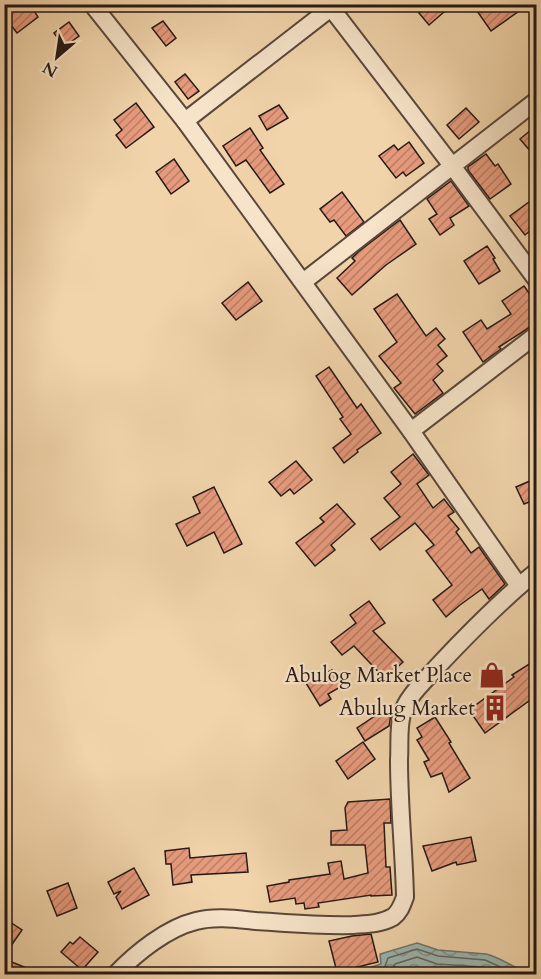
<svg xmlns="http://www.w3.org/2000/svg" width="541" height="979" font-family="Cardo,serif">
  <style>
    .water { fill: url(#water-waves); stroke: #6d7872; stroke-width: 1.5 }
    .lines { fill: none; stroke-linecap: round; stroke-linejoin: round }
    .shore { stroke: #616862; stroke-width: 1.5 }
    .building { fill: url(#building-hatch); stroke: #261913; stroke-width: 1.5 }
    .minor-casing { stroke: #594839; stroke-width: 20 }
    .minor { stroke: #f6e3c8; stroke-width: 16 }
    .labels { text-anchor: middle; stroke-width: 4.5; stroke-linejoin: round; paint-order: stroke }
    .poi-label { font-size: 21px; fill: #261913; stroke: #f6e3c8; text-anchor: end }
  </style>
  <defs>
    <pattern id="water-waves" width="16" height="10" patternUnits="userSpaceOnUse" patternTransform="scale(1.5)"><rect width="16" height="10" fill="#9cb7b1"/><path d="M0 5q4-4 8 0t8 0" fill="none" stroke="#7f948f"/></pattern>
    <pattern id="building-hatch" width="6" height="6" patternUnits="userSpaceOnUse" patternTransform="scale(1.5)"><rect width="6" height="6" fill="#e79b7d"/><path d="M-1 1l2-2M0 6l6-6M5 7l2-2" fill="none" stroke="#bb7e65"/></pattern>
  </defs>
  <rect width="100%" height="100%" fill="#f1d4aa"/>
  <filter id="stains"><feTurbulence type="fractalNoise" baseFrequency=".00333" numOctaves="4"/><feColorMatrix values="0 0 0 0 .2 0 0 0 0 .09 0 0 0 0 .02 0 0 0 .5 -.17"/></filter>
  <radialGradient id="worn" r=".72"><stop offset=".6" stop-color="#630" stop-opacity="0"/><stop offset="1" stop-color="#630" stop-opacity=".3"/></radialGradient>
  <path class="water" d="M 417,943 L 438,950 L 486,954 C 506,959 514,971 536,972 L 536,974 L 349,974 L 381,964 L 380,954 Z"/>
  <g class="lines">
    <g class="shore">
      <polyline points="368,974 384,969 388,958 417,949 438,956 485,960 516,974"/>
      <polyline points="389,974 395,964 417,957 437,964 483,967 500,974"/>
      <polyline points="400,974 403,971 416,967 436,973 465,974"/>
    </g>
  </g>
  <g class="building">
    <polygon points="4,4 30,4 38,17 17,33 4,16"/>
    <polygon points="428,4 437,4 444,12 429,25 419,13"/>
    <polygon points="487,4 529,4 491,31 477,11"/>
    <polygon points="163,21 176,38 166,46 152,28"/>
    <polygon points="69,22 79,36 64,47 54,33"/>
    <polygon points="185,74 199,91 188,99 175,82"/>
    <polygon points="136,103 154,127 126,148 116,135 122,130 114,120"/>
    <polygon points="279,105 288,118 267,130 259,116"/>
    <polygon points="466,108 479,122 459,139 447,125"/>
    <polygon points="537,125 537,159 520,139"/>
    <polygon points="250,128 263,148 260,150 284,184 270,193 246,160 236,166 223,146"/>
    <polygon points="409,142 424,163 406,176 403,172 396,178 379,156 394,145 398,150"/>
    <polygon points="486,154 495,166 498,164 511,184 490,199 468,170 468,167"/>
    <polygon points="174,159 189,181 171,194 156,172"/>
    <polygon points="451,181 469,206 450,218 454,225 440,235 429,219 437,214 427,199"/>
    <polygon points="342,192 364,222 346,236 334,220 330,222 320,209"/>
    <polygon points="529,202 537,211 537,225 525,235 510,216"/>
    <polygon points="400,220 416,244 386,265 352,295 337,278 355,261 352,258 358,252"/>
    <polygon points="487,246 495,258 493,259 500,271 479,284 464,261"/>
    <polygon points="248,282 262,301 236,320 222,303"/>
    <polygon points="524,286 536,303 530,307 537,320 537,325 530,327 499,347 501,349 483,362 463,332 481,320 487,329 511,314 502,301"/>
    <polygon points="397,294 426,336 436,328 445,339 438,345 447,356 437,364 443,371 433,380 443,393 415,414 394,388 401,383 379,356 397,342 374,309"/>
    <polygon points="329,367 357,408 361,404 381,433 357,450 358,452 344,463 333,448 351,434 340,419 343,417 316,376"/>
    <polygon points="413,454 429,475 417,484 433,508 444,499 454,512 448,516 459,529 456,532 471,553 479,547 505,584 489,599 482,589 460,605 446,617 433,600 452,585 426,551 434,545 415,523 380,550 371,539 400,517 384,498 401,484 391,472"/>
    <polygon points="296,461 312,480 294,494 290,489 281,496 269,482"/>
    <polygon points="537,478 537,499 524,504 516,487"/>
    <polygon points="214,487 242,544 224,553 214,532 187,546 176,524 200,513 193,497"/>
    <polygon points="337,504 355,524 331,545 335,550 315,566 296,543 324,522 320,518"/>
    <polygon points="369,601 385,623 373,631 403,662 385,679 354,646 342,655 331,642 356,623 350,615"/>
    <polygon points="537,659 537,695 485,733 469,710 514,677 512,675"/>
    <polygon points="332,670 342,686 328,694 331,699 320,706 306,683"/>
    <polygon points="387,708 391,714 389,726 365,741 357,728"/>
    <polygon points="435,717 451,742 449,743 470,778 449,792 442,773 431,777 424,762 429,760 417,740 422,737 417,728"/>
    <polygon points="363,742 375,759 348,779 336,761"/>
    <polygon points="390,799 391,823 384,823 386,867 390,867 392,895 371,896 371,895 318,903 319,907 305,909 304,903 296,904 295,898 270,902 267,886 289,882 289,880 330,874 328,863 341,861 344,879 368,873 365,845 331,845 331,831 347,830 345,808 348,802"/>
    <polygon points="471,837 476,861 457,865 456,862 432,871 423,846"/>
    <polygon points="189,848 190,858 246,853 248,872 191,875 192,882 173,885 171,864 166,864 165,851"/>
    <polygon points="134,868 149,895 122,909 116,897 121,891 114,894 108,882"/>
    <polygon points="68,883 77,908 57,916 47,891"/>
    <polygon points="4,918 22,930 4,956"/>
    <polygon points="371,934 378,962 337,972 329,941 352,936"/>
    <polygon points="80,937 98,952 82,970 61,952 70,942 73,944"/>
    <polygon points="4,959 42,974 42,975 4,975"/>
  </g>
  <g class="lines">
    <g class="minor-casing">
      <g id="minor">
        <polyline points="92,4 185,121 411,431 519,586"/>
        <polyline points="328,4 453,167 536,279"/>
        <polyline points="185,121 336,4"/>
        <polyline points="303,282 536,101"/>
        <polyline points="411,431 536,335"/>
        <path d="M 116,974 C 136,953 167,928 196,921 C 215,916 236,919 256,921 C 288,923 320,926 353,925 C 366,924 381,924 393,917 C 400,912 402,905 405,897 C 404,852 399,806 399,760 C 400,745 398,728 402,714 C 407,696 425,681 437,667 C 468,634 501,600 536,572"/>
      </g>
    </g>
    <use href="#minor" class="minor"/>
  </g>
  <defs>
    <g id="shop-bare" transform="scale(2.07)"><path d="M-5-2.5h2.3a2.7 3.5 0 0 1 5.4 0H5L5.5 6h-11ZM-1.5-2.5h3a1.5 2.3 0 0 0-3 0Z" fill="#8f2418" stroke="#f6e3c8" stroke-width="2.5" paint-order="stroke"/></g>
    <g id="building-bare" transform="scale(2.07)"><path d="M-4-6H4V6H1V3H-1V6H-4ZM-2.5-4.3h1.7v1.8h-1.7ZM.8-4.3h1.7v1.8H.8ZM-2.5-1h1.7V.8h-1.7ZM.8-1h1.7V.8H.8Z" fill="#8f2418" stroke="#f6e3c8" stroke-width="2.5" paint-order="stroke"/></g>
  </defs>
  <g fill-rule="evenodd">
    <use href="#shop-bare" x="492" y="675"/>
    <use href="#building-bare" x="495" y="708"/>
  </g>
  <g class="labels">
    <g class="poi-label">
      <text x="472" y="682">Abulog Market Place</text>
      <text x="475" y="715">Abulug Market</text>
    </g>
  </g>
  <rect width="541" height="979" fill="none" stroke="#f1d4aa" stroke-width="24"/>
  <rect x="6" y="6" width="529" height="967" fill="none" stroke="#261913" stroke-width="3"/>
  <rect x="12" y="12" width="517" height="955" fill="none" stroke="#261913" stroke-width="1.5"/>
  <g transform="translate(57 57) rotate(209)" stroke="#f6e3c8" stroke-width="4.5" paint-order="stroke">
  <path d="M0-4.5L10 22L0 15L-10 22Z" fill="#261913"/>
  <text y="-9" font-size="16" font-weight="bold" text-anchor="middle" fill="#261913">N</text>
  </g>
  <rect width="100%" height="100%" filter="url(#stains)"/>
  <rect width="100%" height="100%" fill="url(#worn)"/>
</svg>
